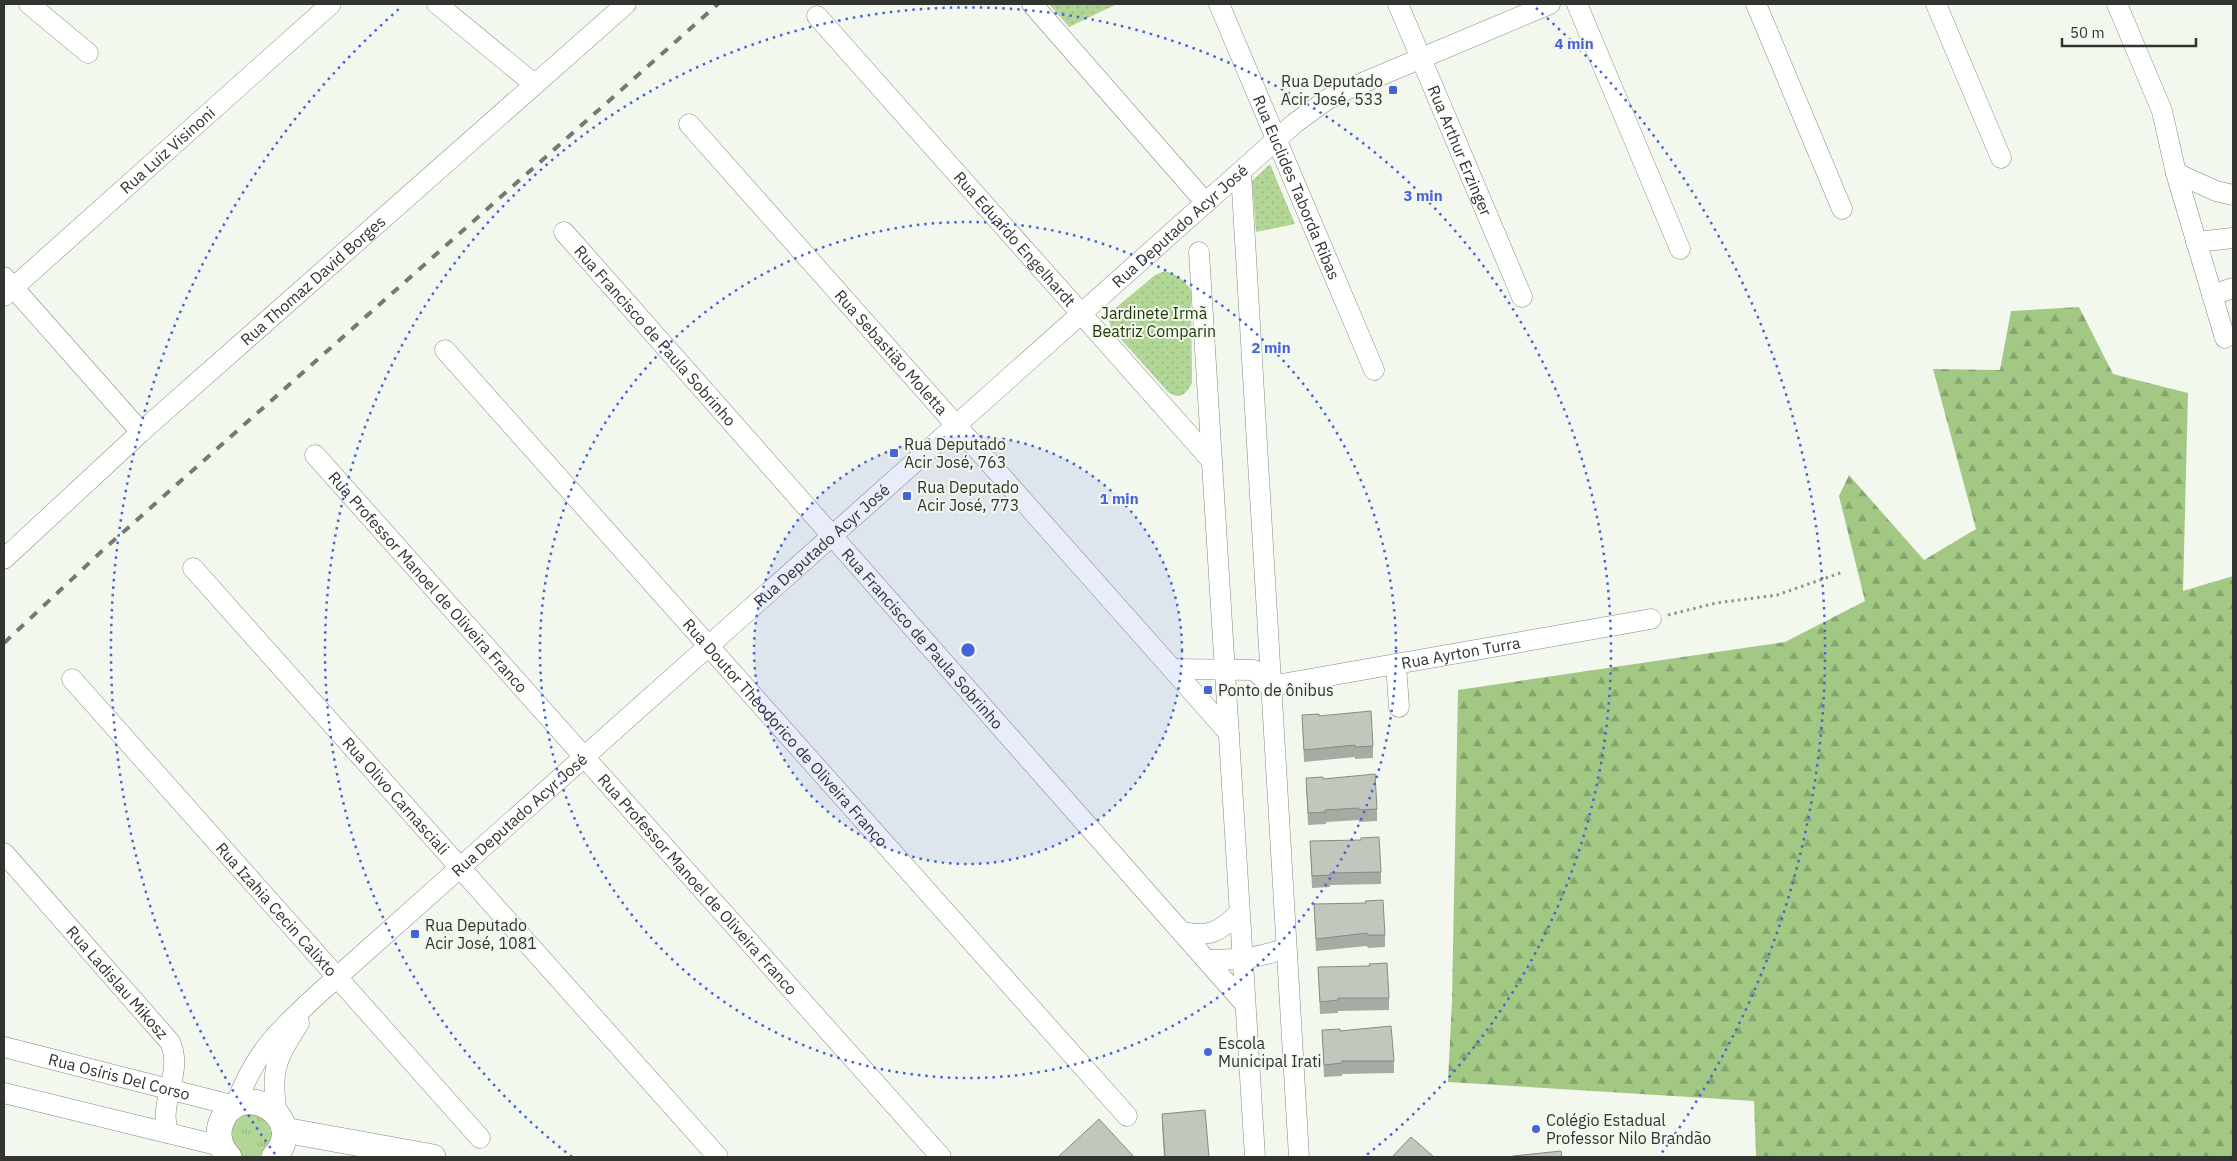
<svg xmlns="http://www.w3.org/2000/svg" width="2237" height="1161" font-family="'IBM Plex Sans',sans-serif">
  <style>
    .grass { fill: url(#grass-tufts) }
    .forest { fill: url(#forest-firs) }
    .park { fill: url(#park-dots) }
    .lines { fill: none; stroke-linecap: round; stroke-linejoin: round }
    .minor-casing { stroke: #848981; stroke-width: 21 }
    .major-casing { stroke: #848981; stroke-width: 26 }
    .path { stroke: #91948e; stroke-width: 3; stroke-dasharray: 2.5 4; stroke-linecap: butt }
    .minor { stroke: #fff; stroke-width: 20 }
    .major { stroke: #fff; stroke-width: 25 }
    .rail { stroke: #767973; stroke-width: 4; stroke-dasharray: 9 9; stroke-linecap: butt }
    .wall { fill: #a7aba3 }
    .building { fill: #c2c7be; stroke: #888b85 }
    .ring { fill: none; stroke: #4764d7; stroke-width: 2.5; stroke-dasharray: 2.5 5 }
    .poi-dot { fill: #4764d7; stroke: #f3f8ef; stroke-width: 2 }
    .labels { text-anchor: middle; stroke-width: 4; stroke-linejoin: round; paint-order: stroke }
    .poi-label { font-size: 16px; fill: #323430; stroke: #f3f8ef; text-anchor: start }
    .street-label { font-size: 16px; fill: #323430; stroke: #f3f8ef }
    .park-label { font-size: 16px; fill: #1e3504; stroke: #f3f8ef }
    .centre { fill: #4764d7; stroke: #f3f8ef; stroke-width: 2.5 }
    .ring-label { font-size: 15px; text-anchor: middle; font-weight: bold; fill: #4764d7; stroke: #f3f8ef; stroke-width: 4; stroke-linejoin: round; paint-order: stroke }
  </style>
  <defs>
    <pattern id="grass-tufts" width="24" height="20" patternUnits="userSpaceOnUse" patternTransform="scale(1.25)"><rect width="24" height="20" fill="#b2d696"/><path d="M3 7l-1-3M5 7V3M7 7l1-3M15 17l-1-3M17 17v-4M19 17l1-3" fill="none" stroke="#9ab882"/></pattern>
    <pattern id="forest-firs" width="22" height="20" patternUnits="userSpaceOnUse" patternTransform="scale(1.25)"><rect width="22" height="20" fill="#a2c884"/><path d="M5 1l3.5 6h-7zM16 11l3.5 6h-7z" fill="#85a36c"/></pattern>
    <pattern id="park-dots" width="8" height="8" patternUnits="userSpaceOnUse" patternTransform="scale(1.25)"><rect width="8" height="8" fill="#b2d696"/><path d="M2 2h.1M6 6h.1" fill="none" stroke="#9ab882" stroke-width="1.8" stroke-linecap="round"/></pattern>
  </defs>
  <rect width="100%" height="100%" fill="#f3f8ef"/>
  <polygon class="grass" points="237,1109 276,1120 267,1157 237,1157 223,1131"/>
  <polygon class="forest" points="2079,307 2113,374 2188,393 2183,591 2233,576 2233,1157 1756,1157 1754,1101 1448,1082 1452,1000 1458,690 1785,642 1865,601 1839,496 1849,475 1924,560 1976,529 1933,369 2000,370 2011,311"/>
  <g class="park">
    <polygon points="1049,4 1117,4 1069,27"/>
    <polygon points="1270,164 1295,224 1256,232 1252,181"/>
    <path d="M 1165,271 C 1177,275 1183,279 1191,290 L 1192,383 C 1186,395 1179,400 1168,392 L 1111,328 L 1109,320 L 1111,312 L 1155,275 Z"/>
  </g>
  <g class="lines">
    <g class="minor-casing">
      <g id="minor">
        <polyline points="29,4 88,53"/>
        <polyline points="437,4 534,84"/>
        <polyline points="1032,4 1206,203"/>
        <path id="s1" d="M 1219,4 L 1374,370"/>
        <path id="s2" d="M 1398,4 L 1522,297"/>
        <polyline points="1577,4 1680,249"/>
        <polyline points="1756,4 1842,209"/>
        <polyline points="1936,4 2001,158"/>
        <polyline points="2117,4 2162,111 2176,173 2225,338"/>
        <path id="s3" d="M 817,16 L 1212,461"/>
        <path id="s4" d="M 689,124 L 1229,733"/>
        <polyline points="1241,172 1299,1157"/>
        <polyline points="2176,173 2216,191 2233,195"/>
        <path id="s5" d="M 564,232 L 1245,1004"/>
        <polyline points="2196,242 2233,238"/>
        <polyline points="1199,252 1255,1157"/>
        <polyline points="4,277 141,432"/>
        <polyline points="2212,295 2233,288"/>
        <path id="s6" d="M 4,296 L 331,4"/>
        <path id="s7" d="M 445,350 L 1127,1116"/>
        <path id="s8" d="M 315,455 L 941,1157"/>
        <path id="s9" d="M 4,559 L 141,432 L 626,4"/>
        <path id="s10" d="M 193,568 L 718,1157"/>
        <polyline points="1396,664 1399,707"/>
        <path id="s11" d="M 1174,669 L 1254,670 L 1271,686 L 1651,619"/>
        <path id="s12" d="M 72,679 L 480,1138"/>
        <path id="s13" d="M 4,853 L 170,1042 C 184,1073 158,1100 168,1133"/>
        <path d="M 1183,932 C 1210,938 1220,931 1239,913"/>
        <path d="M 1208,960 C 1236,960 1260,958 1286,948"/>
        <path id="s14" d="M 4,1047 L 235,1106 C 255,1053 275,1034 316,996 L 1295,123 L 1328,99 L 1348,89 L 1550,4"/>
        <polyline points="4,1093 221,1146"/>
        <path d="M 277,1114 C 270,1070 276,1059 299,1023"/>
      </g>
    </g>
    <g class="major-casing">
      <g id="major">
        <polyline points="284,1130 433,1157"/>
        <path d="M 229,1157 C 221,1149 217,1137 220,1126 C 235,1074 312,1116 274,1157"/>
      </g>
    </g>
    <polyline class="path" points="1668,615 1716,603 1777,595 1843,572"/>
    <use href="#minor" class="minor"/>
    <use href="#major" class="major"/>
    <polyline class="rail" points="4,643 103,550 718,4"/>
  </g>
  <g class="wall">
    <polygon points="1302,715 1319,716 1373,746 1373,758 1355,759 1355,757 1304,762"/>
    <polygon points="1306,778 1323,779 1377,809 1377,821 1359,822 1359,820 1326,822 1326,824 1308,825"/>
    <polygon points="1310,841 1381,872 1381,884 1330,885 1330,887 1312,888"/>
    <polygon points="1314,904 1385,935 1385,947 1368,948 1367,946 1316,951"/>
    <polygon points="1318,967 1389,998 1389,1010 1338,1011 1338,1013 1320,1014"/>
    <polygon points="1322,1030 1340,1031 1394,1061 1394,1073 1342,1074 1342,1076 1324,1077"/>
    <polygon points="1162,1114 1209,1157 1164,1157 1162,1126"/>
  </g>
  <g class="building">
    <polygon points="1371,711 1373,746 1355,747 1355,745 1304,750 1302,715 1319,714 1319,716"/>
    <polygon points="1375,774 1377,809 1359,810 1359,808 1325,810 1326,812 1308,813 1306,778 1323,777 1323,779"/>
    <polygon points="1379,837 1381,872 1330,873 1330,875 1312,876 1310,841 1361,840 1361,838"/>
    <polygon points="1383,900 1385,935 1368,935 1367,933 1316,939 1314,904 1366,903 1365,901"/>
    <polygon points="1387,963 1389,998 1338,998 1338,1000 1320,1002 1318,967 1370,966 1369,964"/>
    <polygon points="1391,1026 1394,1061 1342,1061 1342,1063 1324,1065 1322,1030 1340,1029 1340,1031"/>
    <polygon points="1205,1110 1209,1157 1165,1157 1162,1114"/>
    <polygon points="1099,1119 1134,1157 1058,1157"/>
    <polygon points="1411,1137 1434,1157 1392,1157"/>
    <polygon points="1561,1151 1562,1157 1513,1157 1513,1156"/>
  </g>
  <circle cx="968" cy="650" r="214" fill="#4764d7" fill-opacity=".12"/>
  <g class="ring">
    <circle cx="968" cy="650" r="214"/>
    <circle cx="968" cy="650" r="428"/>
    <path d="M572 1157A643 643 0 1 1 1364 1157"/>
    <path d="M275 1154A857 857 0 0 1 400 8M1536 8A857 857 0 0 1 1661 1154"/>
  </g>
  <g class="poi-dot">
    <rect x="1388" y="85" width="10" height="10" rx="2.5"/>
    <rect x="889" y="448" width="10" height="10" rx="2.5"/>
    <rect x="902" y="491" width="10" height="10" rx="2.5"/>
    <rect x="1203" y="685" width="10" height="10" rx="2.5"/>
    <rect x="410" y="929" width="10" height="10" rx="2.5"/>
    <circle cx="1208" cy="1052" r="5"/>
    <circle cx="1536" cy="1129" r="5"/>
  </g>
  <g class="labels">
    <g class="poi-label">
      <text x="1383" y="87" text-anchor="end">Rua Deputado<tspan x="1383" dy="18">Acir José, 533</tspan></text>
      <text x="904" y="450">Rua Deputado<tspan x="904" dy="18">Acir José, 763</tspan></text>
      <text x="917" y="493">Rua Deputado<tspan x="917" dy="18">Acir José, 773</tspan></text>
      <text x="1218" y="696">Ponto de ônibus</text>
      <text x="425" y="931">Rua Deputado<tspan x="425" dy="18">Acir José, 1081</tspan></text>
      <text x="1218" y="1049">Escola<tspan x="1218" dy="18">Municipal Irati</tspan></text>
      <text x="1546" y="1126">Colégio Estadual<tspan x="1546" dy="18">Professor Nilo Brandão</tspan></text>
    </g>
    <g class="street-label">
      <text dy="6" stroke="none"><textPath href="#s6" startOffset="219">Rua Luiz Visinoni</textPath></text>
      <text dy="6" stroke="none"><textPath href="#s2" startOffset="159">Rua Arthur Erzinger</textPath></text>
      <text dy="6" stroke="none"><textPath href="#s1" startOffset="199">Rua Euclides Taborda Ribas</textPath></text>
      <text dy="6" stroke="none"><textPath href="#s14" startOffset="1534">Rua Deputado Acyr José</textPath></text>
      <text dy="6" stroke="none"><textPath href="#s3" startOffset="298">Rua Eduardo Engelhardt</textPath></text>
      <text dy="6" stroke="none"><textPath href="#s9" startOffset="416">Rua Thomaz David Borges</textPath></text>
      <text dy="6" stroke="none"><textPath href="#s5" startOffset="138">Rua Francisco de Paula Sobrinho</textPath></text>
      <text dy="6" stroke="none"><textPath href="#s4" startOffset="305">Rua Sebastião Moletta</textPath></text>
      <text dy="6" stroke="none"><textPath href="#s14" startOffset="1054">Rua Deputado Acyr José</textPath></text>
      <text dy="6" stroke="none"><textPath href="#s8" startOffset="170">Rua Professor Manoel de Oliveira Franco</textPath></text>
      <text dy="6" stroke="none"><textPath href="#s5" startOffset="542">Rua Francisco de Paula Sobrinho</textPath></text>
      <text dy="6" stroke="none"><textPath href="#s11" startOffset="296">Rua Ayrton Turra</textPath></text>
      <text dy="6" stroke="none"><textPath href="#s7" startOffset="512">Rua Doutor Theodorico de Oliveira Franco</textPath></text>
      <text dy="6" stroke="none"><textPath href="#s10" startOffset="305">Rua Olivo Carnasciali</textPath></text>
      <text dy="6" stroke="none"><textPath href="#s14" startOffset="649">Rua Deputado Acyr José</textPath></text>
      <text dy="6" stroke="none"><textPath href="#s8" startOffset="575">Rua Professor Manoel de Oliveira Franco</textPath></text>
      <text dy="6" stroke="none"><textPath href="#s12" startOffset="308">Rua Izahia Cecin Calixto</textPath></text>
      <text dy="6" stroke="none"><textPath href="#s13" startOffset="172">Rua Ladislau Mikosz</textPath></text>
      <text dy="6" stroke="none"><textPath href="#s14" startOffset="119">Rua Osíris Del Corso</textPath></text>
    </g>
    <g class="park-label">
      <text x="1154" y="319">Jardinete Irmã<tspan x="1154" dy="18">Beatriz Comparin</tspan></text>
    </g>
  </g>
  <circle cx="968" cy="650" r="8" class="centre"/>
  <g class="ring-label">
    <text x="1574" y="49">4 min</text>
    <text x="1423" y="201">3 min</text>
    <text x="1271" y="353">2 min</text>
    <text x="1119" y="504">1 min</text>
  </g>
  <rect width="2237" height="1161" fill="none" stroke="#323430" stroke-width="10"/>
  <path d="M2062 38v8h134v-8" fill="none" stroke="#323430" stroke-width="2.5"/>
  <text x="2070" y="38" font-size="15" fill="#323430" stroke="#f3f8ef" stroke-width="4" paint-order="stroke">50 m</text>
</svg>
